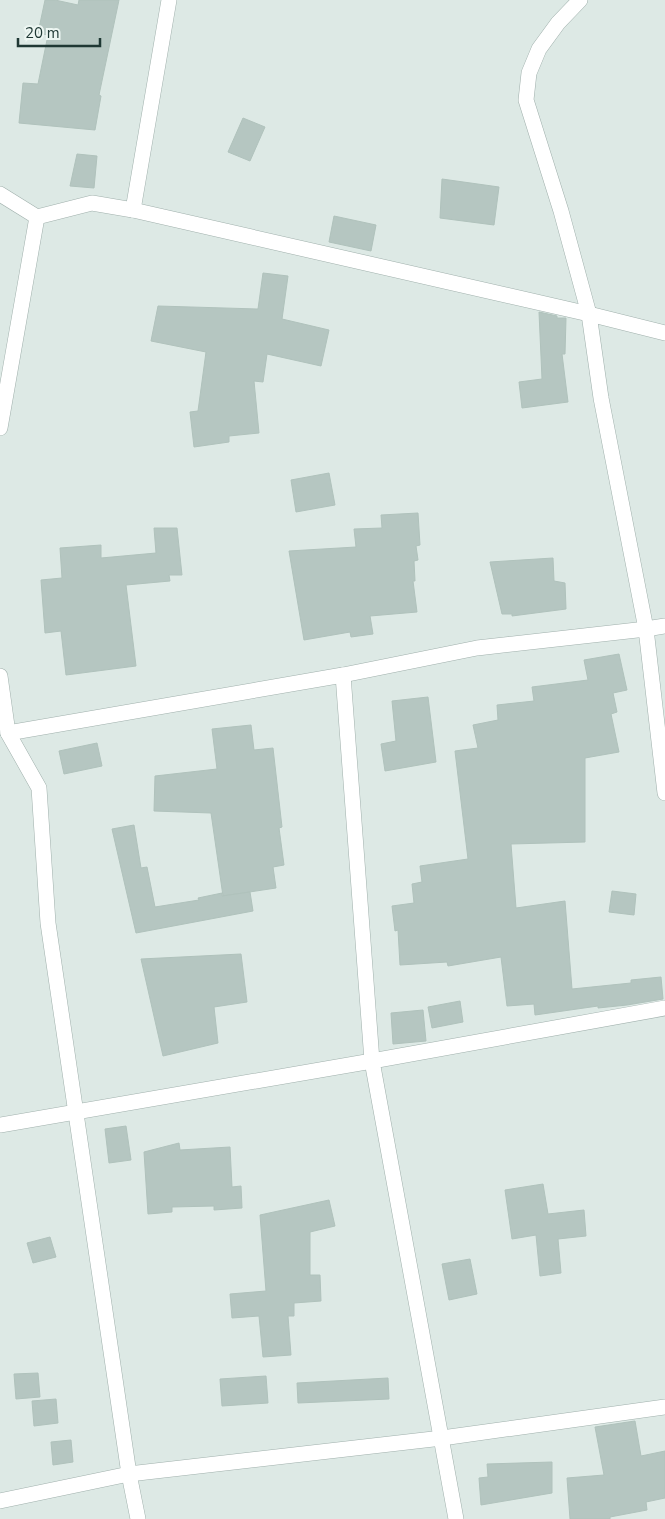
<svg xmlns="http://www.w3.org/2000/svg" width="665" height="1519" font-family="'Nunito Sans',sans-serif">
  <style>
    .building { fill: #b5c6c1; stroke: #b0c2bc }
    .lines { fill: none; stroke-linecap: round; stroke-linejoin: round }
    .street-casing { stroke: #a0b0ac; stroke-width: 16 }
    .street { stroke: #fff; stroke-width: 15 }
  </style>
  <rect width="100%" height="100%" fill="#dde9e5"/>
  <g class="building">
    <polygon points="45,0 55,0 78,5 79,0 119,0 99,95 101,96 95,130 19,123 23,83 38,84 48,35 38,33"/>
    <polygon points="243,118 265,127 250,161 228,152"/>
    <polygon points="77,154 97,156 94,188 70,186"/>
    <polygon points="442,179 499,187 494,225 440,218"/>
    <polygon points="334,216 376,225 371,251 329,242"/>
    <polygon points="263,273 288,276 282,319 329,330 321,366 267,354 263,382 254,381 259,433 229,436 229,442 194,447 190,412 198,411 206,352 151,341 158,306 258,309"/>
    <polygon points="539,312 557,316 557,318 566,318 565,354 562,354 568,402 522,408 519,382 542,379"/>
    <polygon points="329,473 335,505 296,512 291,480"/>
    <polygon points="418,513 420,545 416,546 418,560 414,561 415,581 413,581 417,612 370,616 373,634 351,637 350,632 304,640 289,551 356,547 354,529 382,528 381,515"/>
    <polygon points="154,528 177,528 182,575 169,575 170,581 126,585 136,666 66,675 61,631 45,633 41,580 62,578 60,548 101,545 101,558 156,553"/>
    <polygon points="553,558 554,581 565,583 566,609 512,616 512,614 502,614 490,562"/>
    <polygon points="619,654 627,690 613,693 617,712 611,714 619,752 585,758 585,842 511,844 516,908 565,901 572,989 631,983 631,980 661,977 663,999 627,1005 598,1008 598,1006 535,1015 534,1004 507,1006 501,957 448,966 447,962 400,965 398,930 395,931 392,906 414,903 412,884 422,882 420,866 468,859 455,751 478,748 473,725 498,720 497,705 534,701 532,687 588,680 584,660"/>
    <polygon points="428,697 436,762 385,771 381,744 396,741 392,701"/>
    <polygon points="251,725 254,750 273,748 282,827 279,828 284,865 273,867 276,888 223,896 211,813 154,811 155,776 217,769 212,729"/>
    <polygon points="97,743 102,766 64,774 59,751"/>
    <polygon points="134,825 141,868 147,867 155,907 199,900 198,898 222,893 222,896 250,892 253,911 136,933 112,829"/>
    <polygon points="612,891 636,894 634,915 609,912"/>
    <polygon points="241,954 247,1002 214,1007 218,1043 163,1056 141,959"/>
    <polygon points="460,1001 463,1022 432,1028 428,1007"/>
    <polygon points="423,1010 426,1041 393,1044 391,1013"/>
    <polygon points="126,1126 131,1160 109,1163 105,1129"/>
    <polygon points="179,1143 180,1150 230,1147 232,1187 241,1186 242,1208 214,1210 214,1206 172,1207 172,1212 148,1214 144,1152"/>
    <polygon points="543,1184 548,1214 584,1210 586,1236 558,1239 561,1273 540,1276 536,1235 512,1239 505,1190"/>
    <polygon points="329,1200 335,1226 310,1232 310,1275 320,1275 321,1301 294,1303 294,1316 288,1316 291,1355 263,1357 259,1316 232,1318 230,1294 266,1291 260,1215"/>
    <polygon points="50,1237 56,1257 33,1263 27,1243"/>
    <polygon points="470,1259 477,1294 449,1300 442,1264"/>
    <polygon points="38,1373 40,1397 16,1399 14,1374"/>
    <polygon points="266,1376 268,1403 222,1406 220,1379"/>
    <polygon points="388,1378 389,1399 298,1403 297,1383"/>
    <polygon points="56,1399 58,1423 34,1426 32,1401"/>
    <polygon points="635,1421 641,1456 665,1451 665,1498 646,1502 647,1510 610,1517 610,1519 570,1519 567,1478 604,1475 595,1427"/>
    <polygon points="71,1440 73,1462 53,1465 51,1442"/>
    <polygon points="552,1462 552,1493 481,1505 479,1478 488,1477 487,1464"/>
  </g>
  <g class="lines">
    <g class="street-casing">
      <g id="street">
        <polyline points="580,0 558,23 539,49 529,73 526,100 561,211 589,314 601,398 646,629 665,793"/>
        <polyline points="0,194 37,217 92,203 133,210 589,314 665,333"/>
        <polyline points="133,210 169,0"/>
        <polyline points="0,428 37,217"/>
        <polyline points="343,675 372,1061 456,1519"/>
        <polyline points="0,676 8,733 39,788 48,923 129,1474 138,1519"/>
        <polyline points="8,733 343,675 477,648 646,629 665,626"/>
        <polyline points="0,1125 372,1061 665,1008"/>
        <polyline points="0,1501 129,1474 442,1438 665,1407"/>
      </g>
    </g>
    <use href="#street" class="street"/>
  </g>
  <path d="M18 38v8h82v-8" fill="none" stroke="#1f3834" stroke-width="2.5"/>
  <text x="25" y="38" font-size="15" fill="#1f3834" stroke="#edf6f2" stroke-width="4" paint-order="stroke">20 m</text>
</svg>
